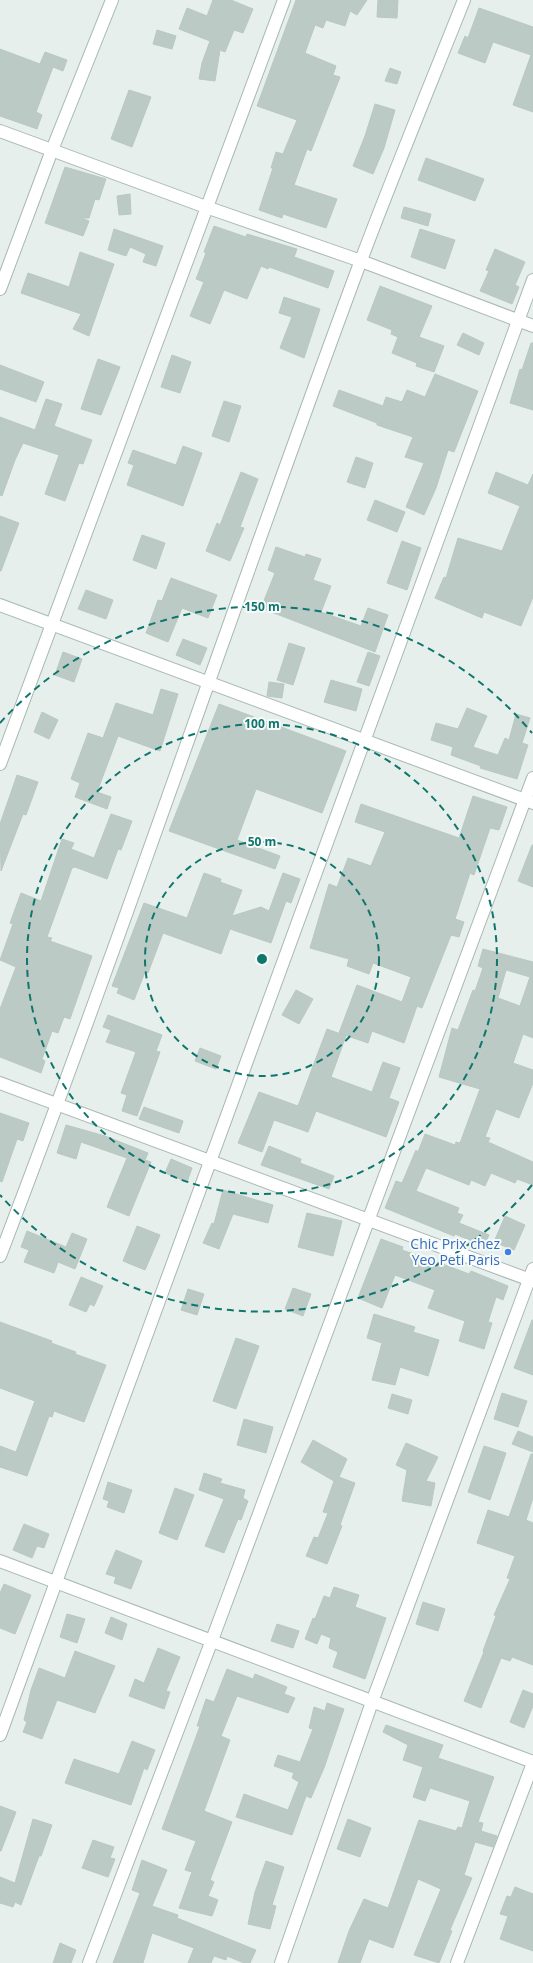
<svg xmlns="http://www.w3.org/2000/svg" width="533" height="1963" font-family="'Open Sans',sans-serif">
  <style>
    .building { fill: #bbcac4; stroke: #b8c9c2; fill-rule: evenodd }
    .lines { fill: none; stroke-linecap: round; stroke-linejoin: round }
    .minor-casing { stroke: #a8b8b2; stroke-width: 14 }
    .minor { stroke: #fff; stroke-width: 12 }
    .ring { fill: none; stroke: #0f766e; stroke-width: 2; stroke-dasharray: 7 5 }
    .shop-dot { fill: #3f7fe0; stroke: #f7fbf9; stroke-width: 1.5 }
    .labels { text-anchor: middle; stroke-width: 4; stroke-linejoin: round; paint-order: stroke }
    .shop-label { font-size: 14px; fill: #366cbe; stroke: #f7fbf9; text-anchor: end }
    .centre { fill: #0f766e; stroke: #f7fbf9; stroke-width: 2 }
    .ring-label { font-size: 12px; text-anchor: middle; font-weight: bold; fill: #0f766e; stroke: #f7fbf9; stroke-width: 4; stroke-linejoin: round; paint-order: stroke }
  </style>
  <rect width="100%" height="100%" fill="#e6efeb"/>
  <g class="building">
    <polygon points="213,0 231,0 253,9 243,33 234,30 225,52 220,50 215,81 199,79 202,63 210,41 179,29 187,8 207,16"/>
    <polygon points="296,0 367,0 357,15 350,11 345,26 326,20 323,28 315,25 305,53 336,66 333,75 340,77 311,151 307,149 294,185 337,199 326,228 283,214 282,218 259,210 273,168 271,168 276,152 283,154 297,120 257,106"/>
    <polygon points="378,0 398,0 397,18 377,17"/>
    <polygon points="479,8 533,27 533,112 513,105 531,55 493,42 485,63 458,53 465,36 468,38"/>
    <polygon points="157,30 176,36 172,49 153,44"/>
    <polygon points="0,49 40,64 45,52 67,60 63,71 53,67 36,112 42,115 37,129 0,116"/>
    <polygon points="390,68 401,72 397,84 385,81"/>
    <polygon points="129,90 151,97 132,147 111,139"/>
    <polygon points="375,104 395,110 384,148 373,174 353,166 365,136"/>
    <polygon points="426,158 484,179 475,201 418,180"/>
    <polygon points="65,167 106,179 99,200 95,199 89,218 81,218 89,221 83,236 45,223"/>
    <polygon points="130,194 131,214 119,215 117,196"/>
    <polygon points="404,207 431,214 428,226 401,218"/>
    <polygon points="214,226 246,237 247,234 297,249 294,257 334,271 328,288 269,267 268,269 261,266 247,299 224,290 210,324 190,316 204,282 196,279 206,253 204,252"/>
    <polygon points="114,229 163,246 156,266 143,262 146,254 130,247 126,256 108,250"/>
    <polygon points="420,229 455,240 445,269 411,257"/>
    <polygon points="495,249 525,262 515,285 519,287 512,304 480,291 489,271 486,270"/>
    <polygon points="80,252 114,264 89,336 73,329 81,314 21,293 28,273 69,287"/>
    <polygon points="380,286 432,306 419,337 444,346 434,372 416,366 417,363 392,353 398,337 391,334 392,330 367,320"/>
    <polygon points="284,297 320,309 304,358 280,348 292,317 279,313"/>
    <polygon points="463,333 484,343 479,355 457,345"/>
    <polygon points="531,343 533,343 533,410 510,403 520,369 522,370"/>
    <polygon points="172,355 191,362 180,393 161,387"/>
    <polygon points="98,359 120,367 101,415 81,409"/>
    <polygon points="0,365 44,382 36,402 0,389"/>
    <polygon points="435,374 478,391 454,452 448,450 436,488 424,515 406,507 424,463 405,457 413,437 377,425 377,423 333,406 339,390 383,406 386,397 402,402 407,390 425,397"/>
    <polygon points="46,399 62,404 54,426 92,440 83,464 79,463 65,501 45,494 59,455 23,443 15,460 2,496 0,495 0,417 35,430"/>
    <polygon points="224,401 241,406 229,442 212,436"/>
    <polygon points="183,446 202,453 183,506 127,485 134,465 128,463 133,450 176,465"/>
    <polygon points="356,457 373,463 365,488 347,482"/>
    <polygon points="241,472 258,479 240,527 244,528 230,561 206,551 217,523 220,525"/>
    <polygon points="496,472 528,485 533,474 533,597 521,626 484,612 482,618 435,598 444,577 446,578 458,538 502,551 520,506 488,493"/>
    <polygon points="375,500 405,512 397,532 367,520"/>
    <polygon points="0,516 19,523 1,571 0,571"/>
    <polygon points="142,535 165,543 156,569 133,560"/>
    <polygon points="402,541 421,548 407,590 387,583"/>
    <polygon points="276,547 305,557 306,554 321,559 313,580 331,586 321,612 361,626 368,608 388,615 375,652 261,608 275,573 268,570"/>
    <polygon points="171,578 217,595 208,618 182,608 168,642 146,633 158,600 162,601"/>
    <polygon points="86,590 113,600 106,619 78,609"/>
    <polygon points="183,639 207,648 200,665 176,655"/>
    <polygon points="289,643 305,648 293,685 277,680"/>
    <polygon points="63,652 82,659 74,682 55,675"/>
    <polygon points="368,652 380,656 369,686 357,682"/>
    <polygon points="331,680 362,689 356,711 324,702"/>
    <polygon points="269,682 284,684 282,698 267,696"/>
    <polygon points="161,689 178,694 160,751 118,736 97,792 111,797 107,809 75,797 80,783 71,779 88,733 103,738 116,703 153,715"/>
    <polygon points="219,704 346,751 322,813 256,789 237,840 280,856 275,869 169,831"/>
    <polygon points="467,708 487,716 473,747 498,755 505,738 509,740 516,714 530,718 522,743 528,745 517,779 480,768 481,766 451,755 453,747 431,740 436,723 458,729"/>
    <polygon points="42,712 58,720 49,739 34,732"/>
    <polygon points="17,775 38,782 26,815 23,814 1,871 0,824"/>
    <polygon points="473,796 507,807 499,830 490,828 474,875 470,873 455,919 464,922 459,937 451,935 422,1008 417,1006 404,1043 372,1031 368,1043 339,1033 357,985 402,1002 411,977 373,963 369,974 347,966 349,959 310,948 329,884 337,887 348,858 371,866 385,832 355,822 361,804 459,838"/>
    <polygon points="111,814 132,821 121,850 118,849 107,879 75,867 72,868 47,937 52,938 50,941 92,956 70,1019 64,1017 58,1033 52,1031 42,1059 45,1061 41,1073 0,1057 0,1009 16,967 0,960 13,924 10,923 21,893 41,901 62,839 74,843 71,849 94,858"/>
    <polygon points="532,845 533,845 533,887 518,881"/>
    <polygon points="204,873 221,879 220,882 242,890 232,916 261,907 269,911 283,873 300,879 291,903 286,901 271,943 230,929 221,954 163,933 148,973 145,972 134,1000 117,993 119,988 112,986 144,903 187,918"/>
    <path d="M 483,949 L 533,962 L 533,1038 L 523,1034 L 513,1063 L 533,1070 L 533,1083 L 519,1118 L 496,1109 L 485,1137 L 490,1138 L 488,1142 L 533,1162 L 533,1185 L 517,1179 L 515,1183 L 491,1173 L 485,1186 L 471,1180 L 469,1185 L 426,1168 L 416,1191 L 459,1208 L 457,1213 L 463,1215 L 459,1223 L 489,1235 L 484,1246 L 455,1234 L 454,1236 L 385,1208 L 396,1181 L 402,1183 L 416,1150 L 418,1152 L 425,1134 L 455,1145 L 456,1142 L 460,1143 L 480,1089 L 439,1077 L 452,1028 L 458,1030 L 473,990 L 475,991 L 483,968 L 478,966 ZM 506,970 L 530,977 L 520,1006 L 498,998 Z"/>
    <polygon points="296,990 313,999 299,1024 282,1015"/>
    <polygon points="108,1015 162,1035 156,1051 160,1052 137,1116 122,1111 127,1095 121,1093 136,1052 106,1042 111,1030 103,1027"/>
    <polygon points="327,1029 346,1036 331,1077 372,1092 383,1062 400,1068 389,1098 399,1102 386,1137 316,1111 308,1132 274,1120 262,1152 238,1143 259,1092 298,1106"/>
    <polygon points="200,1048 221,1056 216,1069 195,1061"/>
    <polygon points="144,1107 183,1121 179,1133 139,1119"/>
    <polygon points="0,1113 29,1123 23,1141 17,1139 2,1182 0,1181"/>
    <polygon points="66,1125 105,1136 148,1153 145,1160 151,1162 129,1216 107,1207 127,1158 81,1142 76,1159 57,1153"/>
    <polygon points="269,1146 301,1159 300,1163 334,1176 329,1189 261,1165"/>
    <polygon points="171,1159 192,1168 187,1182 165,1173"/>
    <polygon points="223,1190 273,1205 268,1223 233,1214 219,1249 203,1243 212,1223 214,1224"/>
    <polygon points="307,1213 342,1221 333,1256 298,1247"/>
    <polygon points="505,1216 525,1225 514,1250 494,1242"/>
    <polygon points="137,1226 160,1235 145,1270 123,1261"/>
    <polygon points="27,1231 66,1247 72,1233 87,1239 75,1269 58,1262 54,1273 24,1262 29,1250 21,1247"/>
    <polygon points="381,1239 403,1247 402,1250 437,1262 469,1274 471,1271 508,1286 503,1300 496,1297 488,1322 492,1323 484,1349 459,1341 465,1321 428,1308 435,1290 395,1275 382,1308 358,1298"/>
    <polygon points="81,1277 103,1286 94,1306 90,1304 86,1312 69,1305"/>
    <polygon points="293,1288 311,1294 303,1316 285,1309"/>
    <polygon points="188,1289 204,1294 197,1315 181,1310"/>
    <polygon points="374,1314 415,1327 413,1332 439,1340 428,1376 400,1367 395,1385 372,1380 382,1343 367,1338"/>
    <polygon points="532,1320 533,1320 533,1375 514,1368"/>
    <polygon points="0,1322 52,1341 51,1343 76,1352 75,1354 106,1365 84,1422 54,1411 52,1417 49,1416 27,1476 0,1467 0,1446 16,1452 35,1401 0,1388"/>
    <polygon points="236,1338 259,1346 236,1409 213,1401"/>
    <polygon points="502,1393 527,1401 518,1427 494,1419"/>
    <polygon points="392,1394 412,1400 408,1414 388,1408"/>
    <polygon points="244,1419 273,1427 266,1453 237,1445"/>
    <polygon points="518,1431 533,1437 533,1452 512,1444"/>
    <polygon points="313,1440 347,1459 339,1477 355,1483 340,1525 342,1526 327,1564 306,1556 314,1537 318,1538 328,1513 323,1512 334,1481 301,1462"/>
    <polygon points="406,1443 438,1457 426,1481 435,1483 431,1506 402,1501 407,1470 396,1465"/>
    <polygon points="484,1446 506,1453 490,1500 468,1492"/>
    <polygon points="531,1454 533,1454 533,1498 526,1520 533,1523 533,1665 512,1657 510,1661 501,1658 481,1708 464,1701 484,1652 483,1651 496,1616 494,1615 510,1579 507,1578 515,1556 477,1543 488,1510 509,1517"/>
    <polygon points="204,1473 222,1479 220,1483 245,1490 243,1498 248,1501 241,1520 238,1519 224,1553 205,1546 224,1499 199,1490"/>
    <polygon points="108,1482 132,1490 124,1513 107,1507 109,1501 103,1499"/>
    <polygon points="175,1488 194,1495 177,1540 159,1533"/>
    <polygon points="24,1524 49,1534 44,1548 37,1546 32,1558 13,1550"/>
    <polygon points="116,1550 142,1561 131,1589 114,1583 116,1577 106,1574"/>
    <polygon points="4,1584 31,1595 15,1634 0,1628 0,1593"/>
    <polygon points="334,1587 359,1595 355,1607 386,1618 365,1679 333,1667 338,1652 329,1648 331,1638 321,1634 317,1644 305,1639 313,1618 315,1619 324,1596 330,1598"/>
    <polygon points="423,1602 445,1609 438,1631 416,1624"/>
    <polygon points="67,1614 85,1619 77,1643 60,1637"/>
    <polygon points="111,1617 127,1624 122,1640 105,1633"/>
    <polygon points="277,1624 299,1631 293,1648 271,1641"/>
    <polygon points="158,1648 180,1657 166,1691 170,1692 164,1709 129,1696 135,1679 144,1683"/>
    <polygon points="75,1651 115,1666 95,1713 57,1700 42,1739 23,1732 27,1722 24,1720 31,1690 39,1668 65,1678"/>
    <polygon points="227,1669 253,1679 255,1674 287,1687 284,1694 295,1698 288,1713 237,1696 221,1736 230,1740 204,1811 232,1822 210,1880 214,1882 208,1896 218,1900 212,1916 179,1908 192,1872 185,1870 196,1841 162,1829 200,1726 197,1726 206,1699 214,1702"/>
    <polygon points="523,1690 533,1694 533,1706 524,1728 510,1722"/>
    <polygon points="327,1703 344,1709 324,1768 311,1798 306,1796 292,1835 236,1817 244,1794 288,1810 299,1782 292,1778 294,1773 274,1766 278,1755 300,1762 313,1729 309,1728 314,1707 325,1711"/>
    <polygon points="386,1725 443,1745 438,1758 494,1777 478,1822 483,1823 481,1831 497,1836 493,1847 475,1842 464,1875 472,1878 450,1930 452,1931 439,1963 414,1955 441,1889 418,1879 393,1948 369,1939 360,1963 338,1963 349,1931 364,1899 388,1908 419,1820 456,1831 458,1827 462,1828 470,1801 430,1788 425,1801 413,1797 423,1767 403,1760 408,1745 383,1732"/>
    <polygon points="132,1741 155,1750 147,1770 144,1768 131,1805 65,1783 74,1759 119,1774"/>
    <polygon points="0,1806 16,1812 1,1851 0,1851"/>
    <polygon points="33,1819 52,1825 41,1856 39,1856 21,1905 15,1902 13,1907 0,1903 0,1877 15,1883"/>
    <polygon points="348,1819 371,1828 360,1857 337,1849"/>
    <polygon points="93,1840 114,1847 110,1858 115,1859 108,1877 82,1868"/>
    <polygon points="142,1860 167,1870 152,1906 178,1915 177,1918 256,1950 250,1963 244,1963 227,1956 226,1960 214,1956 211,1963 188,1963 194,1948 152,1933 143,1963 113,1963 140,1893 132,1890"/>
    <polygon points="266,1861 284,1867 272,1905 276,1906 270,1929 248,1924 255,1892"/>
    <polygon points="515,1887 533,1894 533,1951 500,1939 508,1916 500,1914 507,1896 511,1897"/>
    <polygon points="60,1943 76,1950 71,1963 53,1963"/>
  </g>
  <g class="lines">
    <g class="minor-casing">
      <g id="minor">
        <polyline points="0,131 206,207 361,261 533,326"/>
        <polyline points="0,289 52,150 112,0"/>
        <polyline points="0,605 533,803"/>
        <polyline points="0,764 284,0"/>
        <polyline points="0,1083 533,1281"/>
        <path d="M 0,1256 C 126,927 237,593 360,263 C 393,175 429,88 464,0"/>
        <polyline points="0,1561 533,1762"/>
        <polyline points="0,1735 533,280"/>
        <polyline points="89,1963 212,1640 533,778"/>
        <polyline points="281,1963 372,1702 533,1269"/>
        <polyline points="457,1963 533,1763"/>
      </g>
    </g>
    <use href="#minor" class="minor"/>
  </g>
  <g class="ring">
    <circle cx="262" cy="959" r="117"/>
    <circle cx="262" cy="959" r="235"/>
    <path d="M532 1185A352 352 0 0 1 0 1195M0 723A352 352 0 0 1 532 733"/>
  </g>
  <circle class="shop-dot" cx="508" cy="1252" r="4"/>
  <g class="labels">
    <g class="shop-label">
      <text x="500" y="1249">Chic Prix chez<tspan x="500" dy="16">Yeo Peti Paris</tspan></text>
    </g>
  </g>
  <circle cx="262" cy="959" r="6" class="centre"/>
  <g class="ring-label">
    <text x="262" y="611">150 m</text>
    <text x="262" y="728">100 m</text>
    <text x="262" y="846">50 m</text>
  </g>
</svg>
